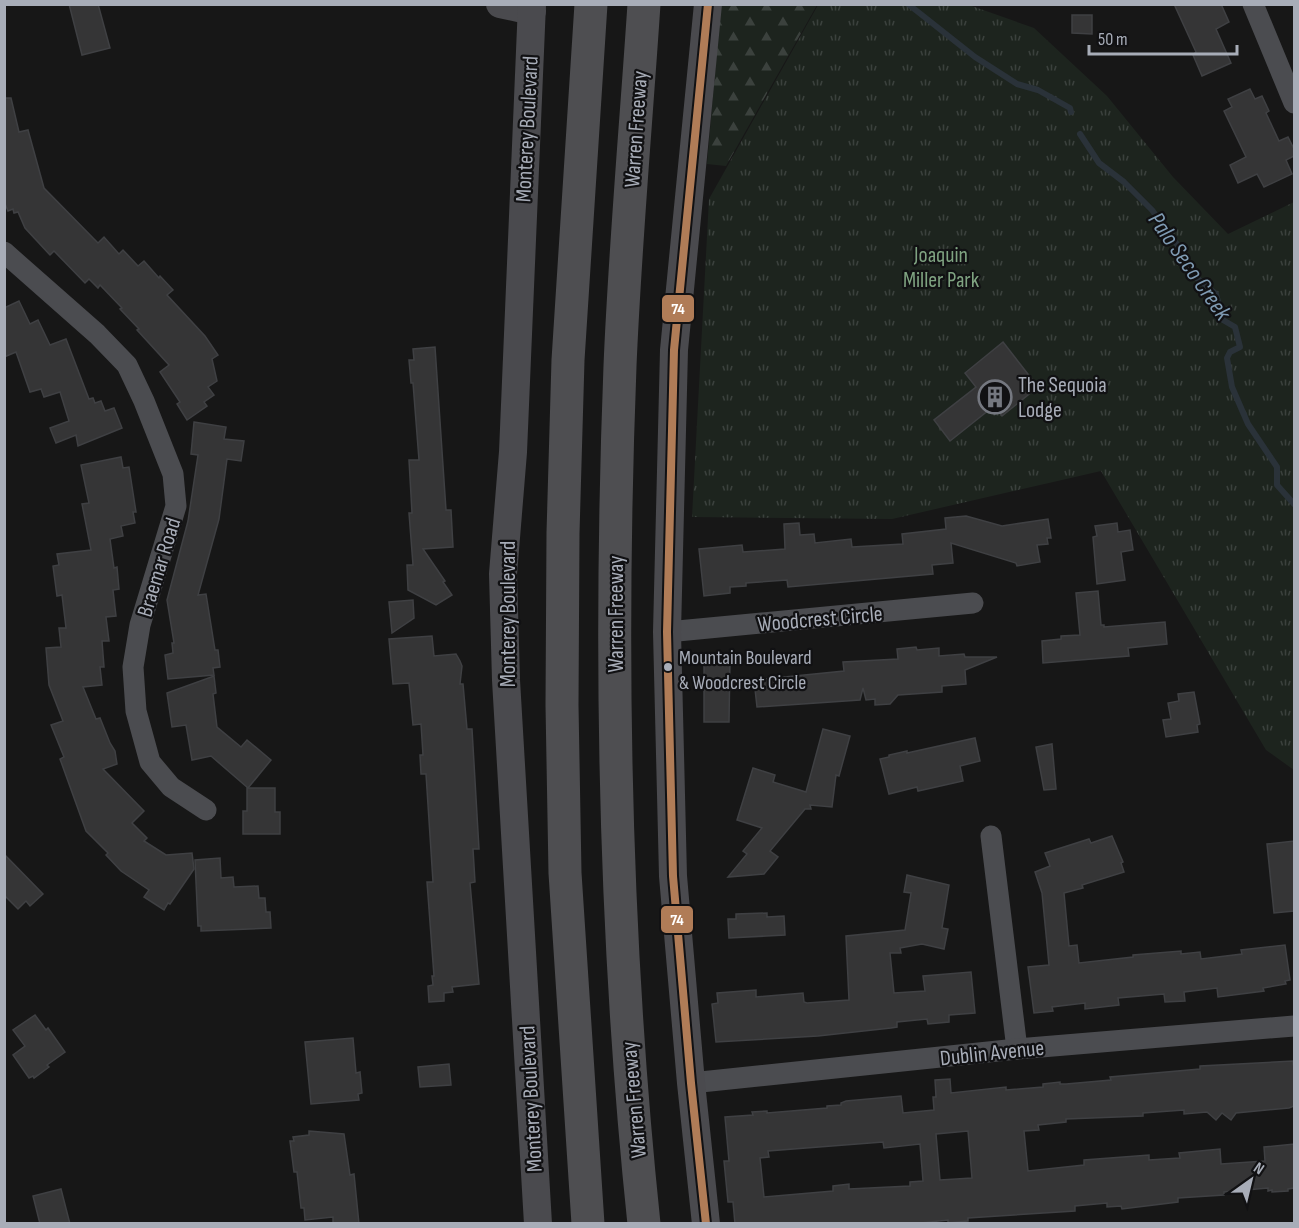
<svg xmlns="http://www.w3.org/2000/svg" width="1299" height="1228" font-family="'Sofia Sans Condensed',sans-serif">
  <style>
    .forest { fill: url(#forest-firs) }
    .park { fill: url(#park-tufts) }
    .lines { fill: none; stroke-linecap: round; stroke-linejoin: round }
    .stream { stroke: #2a3239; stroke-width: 6 }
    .building { fill: #353536; stroke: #3f4043; stroke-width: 1.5; fill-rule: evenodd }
    .street { stroke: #4b4c50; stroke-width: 21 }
    .secondary { stroke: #4a4a4e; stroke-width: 28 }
    .highway { stroke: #4e4e51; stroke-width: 33 }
    .bus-1-casing { stroke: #111113; stroke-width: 12 }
    .bus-1 { stroke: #b07c57; stroke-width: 8 }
    .bus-dot { fill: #a8adb8; stroke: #111113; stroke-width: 2 }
    .labels { text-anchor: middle; stroke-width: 4.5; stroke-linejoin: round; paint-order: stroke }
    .bus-label { font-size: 20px; fill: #a8adb8; stroke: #111113; text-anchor: start }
    .street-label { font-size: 22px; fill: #a8adb8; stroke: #111113 }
    .park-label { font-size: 22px; fill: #7fa381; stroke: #111113 }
    .poi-label { font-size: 22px; fill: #a8adb8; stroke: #111113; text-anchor: start }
    .water-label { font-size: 24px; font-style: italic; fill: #7f9bb3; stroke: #111113 }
    .line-badge { stroke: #111113; stroke-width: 2 }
    .badge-label { font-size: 16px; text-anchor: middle; font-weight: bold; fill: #fff }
  </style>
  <defs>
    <pattern id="forest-firs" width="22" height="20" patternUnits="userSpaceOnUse" patternTransform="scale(1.5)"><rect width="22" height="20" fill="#1d241e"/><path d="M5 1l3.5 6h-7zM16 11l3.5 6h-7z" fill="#3b413d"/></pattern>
    <pattern id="park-tufts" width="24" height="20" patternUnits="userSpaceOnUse" patternTransform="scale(1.5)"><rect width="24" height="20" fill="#1d241e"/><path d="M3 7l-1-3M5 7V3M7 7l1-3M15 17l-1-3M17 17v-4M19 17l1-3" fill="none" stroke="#3b413d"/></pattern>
  </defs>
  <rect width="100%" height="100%" fill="#171717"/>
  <polygon class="forest" points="721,5 817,5 726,166 707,164"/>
  <polygon class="park" points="818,5 969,5 1034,28 1107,96 1173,177 1228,234 1294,202 1294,770 1266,750 1101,471 892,519 692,517 709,199"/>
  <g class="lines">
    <g class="stream">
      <polyline points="908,4 975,57 1017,84 1038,90 1070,108 1071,112"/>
      <polyline points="1080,134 1099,163 1124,182 1152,210 1179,247 1192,274 1216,294 1223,320 1235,327 1240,347 1230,352 1227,358 1232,387 1248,424 1277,467 1277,485 1294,504"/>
    </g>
  </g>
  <g class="building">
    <polygon points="69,4 98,4 110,48 82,55"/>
    <polygon points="1174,4 1221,4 1229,22 1216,29 1231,63 1202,76 1193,55 1196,52"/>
    <polygon points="1072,15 1092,15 1092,34 1072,33"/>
    <polygon points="1250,89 1255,99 1262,96 1269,111 1266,113 1279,141 1288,137 1294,149 1294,156 1286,160 1292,174 1264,187 1257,174 1238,183 1230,165 1246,157 1224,111 1232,107 1228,99"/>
    <polygon points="4,98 11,98 19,132 28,130 44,188 98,243 104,237 119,254 123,250 138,266 144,261 159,278 160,276 173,290 167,295 205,336 218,355 212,359 217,381 208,387 214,395 204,402 207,406 187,420 177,404 180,402 160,372 169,365 137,330 139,329 120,309 122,308 100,285 98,288 89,279 85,283 54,251 50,255 25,228 18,212 14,213 13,209 8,211 4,201"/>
    <polygon points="19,301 30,324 38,320 50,345 66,339 89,399 93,398 95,403 101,401 105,411 114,408 122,428 78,446 76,435 56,443 50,428 69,421 60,392 44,397 41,389 30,392 16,352 4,357 4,308"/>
    <polygon points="1003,342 1038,387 1002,416 994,406 950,441 934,420 976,387 965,373"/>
    <polygon points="435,347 446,510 451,510 453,547 423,549 445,581 443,582 452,595 436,605 408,590 407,565 413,565 409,513 412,513 409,460 419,460 413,383 411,383 409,360 414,360 413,349"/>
    <polygon points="194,422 226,427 224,439 244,441 241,461 227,459 219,519 198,595 206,594 215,650 218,650 220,667 213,668 214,675 168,679 165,655 173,653 172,643 174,643 167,600 188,521 198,455 191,454"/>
    <polygon points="121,457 123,468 129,467 136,512 133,512 135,523 121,526 123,536 110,539 114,568 117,567 119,589 113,590 116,616 106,617 109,641 102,641 104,667 100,667 102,685 83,687 96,719 100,718 110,743 115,751 117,764 103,769 144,811 132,823 147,838 144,841 166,855 192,853 194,869 170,904 168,903 164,910 144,897 149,890 121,871 106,855 108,853 86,831 60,759 64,757 51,725 63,721 49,685 46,648 61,647 59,628 66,628 62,595 57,596 53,566 59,565 57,554 91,550 82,504 89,503 81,465"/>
    <polygon points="966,516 1002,526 1048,519 1051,538 1047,538 1048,544 1037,545 1040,562 1017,566 1016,563 951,543 953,563 932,565 933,574 788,587 787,580 746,583 746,586 730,587 730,593 704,596 699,549 742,545 743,552 785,549 784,524 799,523 800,535 814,534 815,543 851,539 852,547 903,544 902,534 946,529 945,518"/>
    <polygon points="1117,523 1118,532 1130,530 1133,550 1121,552 1125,580 1097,584 1093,537 1097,536 1095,526"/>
    <polygon points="1098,591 1101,625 1104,625 1104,627 1165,622 1167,644 1128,648 1129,656 1043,663 1042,641 1061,639 1061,636 1080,635 1076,593"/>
    <polygon points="413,600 414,618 392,633 389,602"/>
    <polygon points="432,636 434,656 456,654 460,661 462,666 460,684 463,684 467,729 472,729 479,849 473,849 475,882 470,883 479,984 452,987 453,992 444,993 444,1001 429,1002 428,986 433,985 432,976 434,976 427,882 433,882 426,774 421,774 420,755 423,755 421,724 413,725 409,683 393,684 389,639"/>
    <polygon points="916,647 917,650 939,648 939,656 964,654 965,657 997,657 965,670 966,684 942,686 942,692 898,695 890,704 875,705 875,699 866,700 863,688 860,700 757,707 754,680 844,671 843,662 898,659 897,649"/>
    <polygon points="704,659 730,659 729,722 704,722"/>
    <polygon points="214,676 216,693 213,694 217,727 241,747 247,740 271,760 248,788 211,756 192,760 186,725 172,727 167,693"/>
    <polygon points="1194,692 1200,724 1197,725 1198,732 1166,737 1163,720 1171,719 1168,703 1179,701 1178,694"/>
    <polygon points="823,729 850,736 839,776 836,775 832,807 810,805 811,809 805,809 770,851 778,857 764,874 728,877 747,854 743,851 762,828 737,820 753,768 775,775 773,782 806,792"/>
    <polygon points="975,738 980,761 960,766 963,781 918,791 917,787 889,794 880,759 889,757 889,755 907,751 907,753"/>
    <polygon points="1052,744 1056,789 1044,790 1036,747"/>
    <polygon points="247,788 275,788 275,812 280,812 280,834 243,834 243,811 247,811"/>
    <polygon points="1112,836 1123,862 1121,863 1124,872 1082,885 1083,888 1064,893 1069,946 1077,945 1079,963 1133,957 1133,955 1181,951 1181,954 1200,952 1201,959 1242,954 1241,950 1285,945 1290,980 1285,981 1286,984 1263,988 1264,991 1218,997 1217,988 1184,992 1185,1001 1165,1002 1164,994 1118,998 1119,1005 1085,1009 1085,1003 1052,1007 1053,1011 1034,1013 1028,967 1049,965 1042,893 1035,872 1050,866 1045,853 1089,839 1091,843"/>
    <polygon points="1294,841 1294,911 1274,913 1267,844"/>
    <polygon points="4,854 43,894 30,906 26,901 18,909 4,895"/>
    <polygon points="220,858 221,878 233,877 234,887 258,886 259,898 265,898 266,912 270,912 271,928 201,931 201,926 198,926 195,860"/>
    <polygon points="907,875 949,885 942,928 948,929 944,949 922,944 900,948 901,953 890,953 894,993 925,991 923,976 971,972 975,1013 949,1015 949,1022 928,1024 927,1019 897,1022 897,1027 891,1028 818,1036 716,1042 712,1004 718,1003 717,993 756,990 756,997 803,993 804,1002 807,1003 849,1000 846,936 905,930 911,893 904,892"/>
    <polygon points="767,913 767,917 784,916 785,935 729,938 728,919 736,919 736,914"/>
    <polygon points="35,1015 46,1030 48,1028 65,1052 47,1065 49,1067 34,1078 33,1076 29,1078 13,1055 25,1046 13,1030"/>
    <polygon points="353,1038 356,1073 360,1072 362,1093 358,1094 359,1100 311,1104 305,1042"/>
    <path d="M 1293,1061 L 1294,1070 L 1294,1106 L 1289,1108 L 1236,1113 L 1231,1120 L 1222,1113 L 1216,1120 L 1207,1112 L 1184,1114 L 1184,1110 L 1143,1113 L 1143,1116 L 1066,1119 L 1066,1122 L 1038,1125 L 1039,1130 L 1024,1131 L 1028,1171 L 1084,1165 L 1084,1160 L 1149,1155 L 1149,1160 L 1180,1158 L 1179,1153 L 1220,1149 L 1221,1164 L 1265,1161 L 1264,1147 L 1294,1144 L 1294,1188 L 1288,1189 L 1288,1191 L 1272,1192 L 1272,1190 L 1268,1191 L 1268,1188 L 1224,1192 L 1224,1195 L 1178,1198 L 1178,1202 L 1122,1209 L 1121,1206 L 1107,1207 L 1107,1203 L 1075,1206 L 1075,1211 L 968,1218 L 968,1221 L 948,1223 L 948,1220 L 911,1224 L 735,1224 L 733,1202 L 728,1202 L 724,1161 L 729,1161 L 725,1117 L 753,1115 L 752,1112 L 767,1111 L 767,1113 L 827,1108 L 827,1106 L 841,1105 L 841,1103 L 846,1101 L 901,1096 L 903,1113 L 934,1110 L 933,1097 L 936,1097 L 935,1080 L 950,1079 L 951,1093 L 1006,1087 L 1006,1090 L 1043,1087 L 1043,1084 L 1060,1082 L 1060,1084 L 1066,1084 L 1111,1080 L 1110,1077 L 1200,1069 L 1200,1066 ZM 968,1131 L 972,1178 L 940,1180 L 936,1134 ZM 883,1142 L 884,1148 L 920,1144 L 923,1181 L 910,1182 L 910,1186 L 849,1189 L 849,1184 L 833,1186 L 833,1191 L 764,1197 L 760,1158 L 769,1157 L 768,1151 Z"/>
    <polygon points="449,1064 451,1085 420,1087 418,1067"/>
    <polygon points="309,1131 344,1134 350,1175 354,1174 359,1224 333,1224 333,1217 305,1220 304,1208 301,1208 297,1172 294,1172 290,1141 294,1141 293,1137 309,1135"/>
    <polygon points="61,1189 70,1224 40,1224 33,1196"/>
  </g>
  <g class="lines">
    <g class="street">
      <polyline points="1253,4 1294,103"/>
      <polyline points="4,252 97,334 127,365 144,401 173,474 176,506 140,625 133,667 136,711 150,762 171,787 206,810"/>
      <polyline points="667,632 973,603"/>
      <polyline points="991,836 1017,1049"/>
      <polyline points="691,1083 1017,1049 1294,1026"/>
    </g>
    <g class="secondary">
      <polyline points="500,4 532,11"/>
      <polyline points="532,4 513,452 503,574 506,680 538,1224"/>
      <polyline points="706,1224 691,1083 673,876 667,632 674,350 708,4"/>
    </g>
    <g class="highway">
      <path d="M 644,4 C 636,125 625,245 620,366 C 609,652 614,939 644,1224"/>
      <polyline points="588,1224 565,873 562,705 563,533 568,360 591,4"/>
    </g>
    <g class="bus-1-casing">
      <polyline id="bus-1" points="706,1224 691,1083 673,876 667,632 674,350 708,4"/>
    </g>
    <use href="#bus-1" class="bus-1"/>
  </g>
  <defs>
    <g id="building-ring" transform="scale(1.725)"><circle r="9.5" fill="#111113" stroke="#757880" stroke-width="1.5"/><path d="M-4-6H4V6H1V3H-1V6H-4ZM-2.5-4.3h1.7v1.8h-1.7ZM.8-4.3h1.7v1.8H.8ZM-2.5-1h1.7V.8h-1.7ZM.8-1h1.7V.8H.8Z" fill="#757880"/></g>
  </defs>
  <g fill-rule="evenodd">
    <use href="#building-ring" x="995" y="397"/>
  </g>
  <circle class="bus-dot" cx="668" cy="667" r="5"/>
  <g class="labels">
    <g class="bus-label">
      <text x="679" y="664">Mountain Boulevard<tspan x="679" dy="25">&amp; Woodcrest Circle</tspan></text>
    </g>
    <g class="street-label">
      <text transform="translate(526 129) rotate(-87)" y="8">Monterey Boulevard</text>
      <text transform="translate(635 129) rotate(-86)" y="8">Warren Freeway</text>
      <text transform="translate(158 567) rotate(-73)" y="8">Braemar Road</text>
      <text transform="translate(507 614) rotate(-90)" y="8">Monterey Boulevard</text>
      <text transform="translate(615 614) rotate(-90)" y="8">Warren Freeway</text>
      <text transform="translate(820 618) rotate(-5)" y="8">Woodcrest Circle</text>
      <text transform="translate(992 1052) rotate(-6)" y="8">Dublin Avenue</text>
      <text transform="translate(530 1099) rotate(-93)" y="8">Monterey Boulevard</text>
      <text transform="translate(633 1100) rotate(-95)" y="8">Warren Freeway</text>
    </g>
    <g class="park-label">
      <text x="941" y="262">Joaquin<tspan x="941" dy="25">Miller Park</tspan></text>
    </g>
    <g class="poi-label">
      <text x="1018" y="392">The Sequoia<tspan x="1018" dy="25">Lodge</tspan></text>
    </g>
    <g class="water-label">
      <text transform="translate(1190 266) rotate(55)" y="8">Palo Seco Creek</text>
    </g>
  </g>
  <g class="line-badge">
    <rect x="661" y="294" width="34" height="29" rx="6" fill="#b07c57"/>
    <rect x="660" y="905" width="34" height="29" rx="6" fill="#b07c57"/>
  </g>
  <g class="badge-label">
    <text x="678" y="314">74</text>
    <text x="677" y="925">74</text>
  </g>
  <rect width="1299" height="1228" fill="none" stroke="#a8adb8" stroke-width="12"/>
  <g transform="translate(1251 1180) rotate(34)" stroke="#111113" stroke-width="4.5" paint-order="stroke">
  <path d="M0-4.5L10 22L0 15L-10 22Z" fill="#a8adb8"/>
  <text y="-9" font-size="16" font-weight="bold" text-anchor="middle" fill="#a8adb8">N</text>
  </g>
  <path d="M1089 45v9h148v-9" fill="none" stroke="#a8adb8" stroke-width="3"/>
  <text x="1098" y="45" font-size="18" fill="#a8adb8" stroke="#111113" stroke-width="4.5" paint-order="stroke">50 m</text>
</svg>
